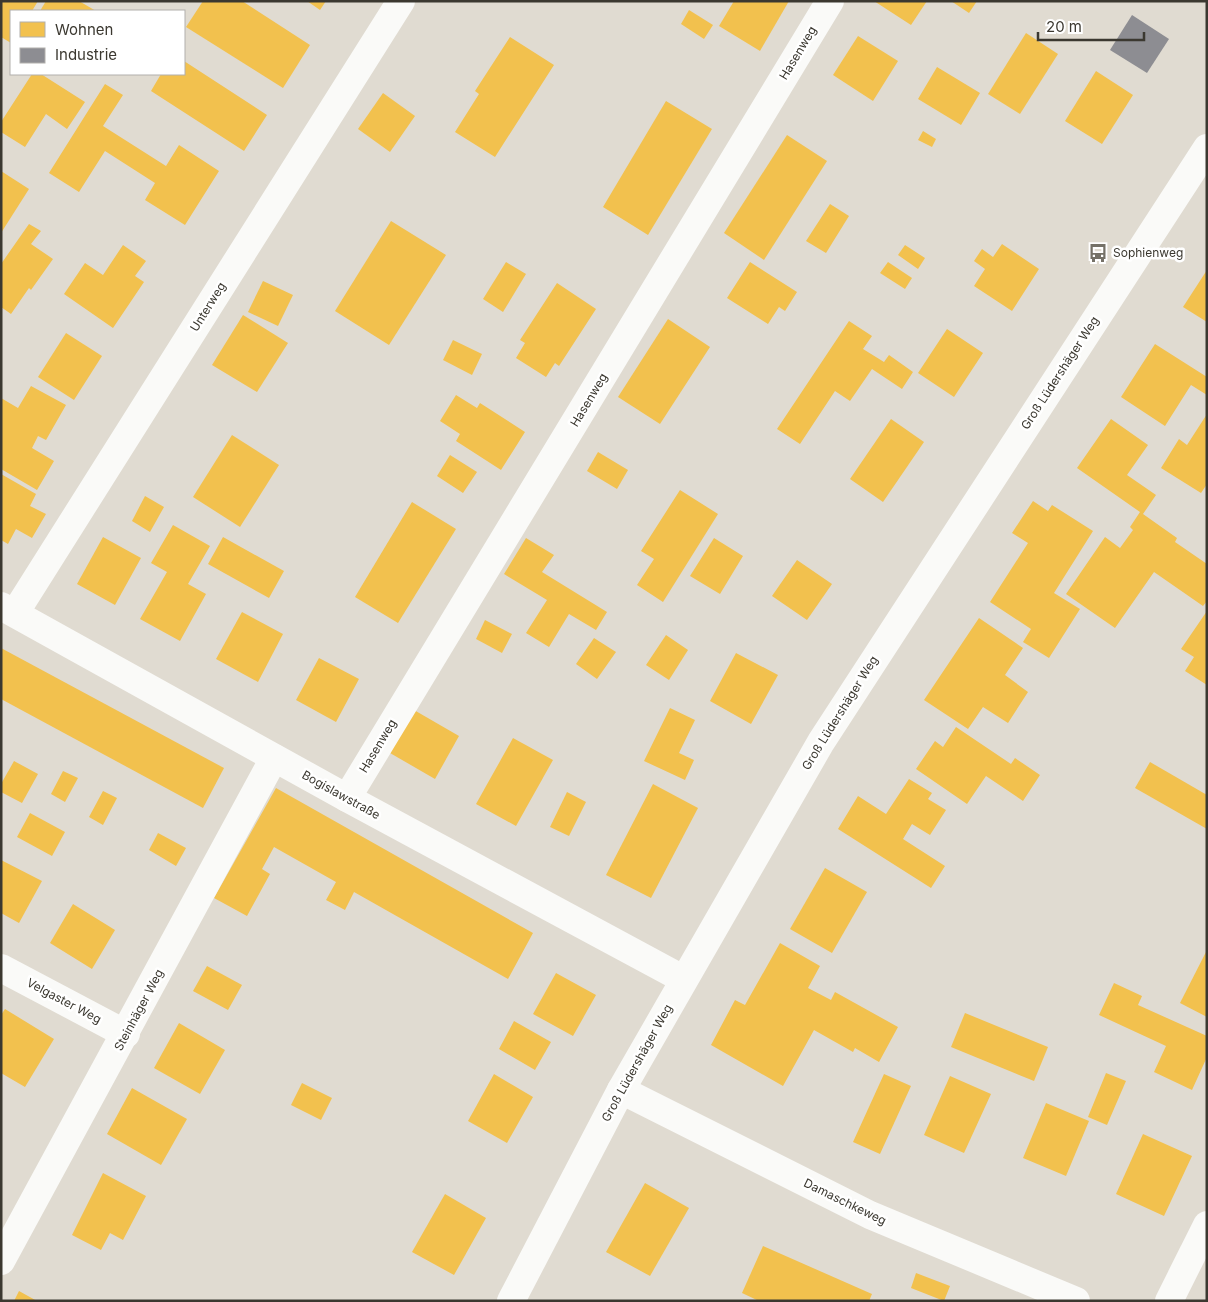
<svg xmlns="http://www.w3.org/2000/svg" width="1208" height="1302" font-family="Inter,sans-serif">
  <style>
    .homes { fill: #f2c14e }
    .industry { fill: #8d8d92 }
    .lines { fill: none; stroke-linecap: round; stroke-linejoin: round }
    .street { stroke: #fafaf8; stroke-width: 28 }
    .labels { text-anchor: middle; stroke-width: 5; stroke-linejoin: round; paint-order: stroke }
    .street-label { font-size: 12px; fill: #3b3830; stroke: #fff }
    .poi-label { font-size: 12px; fill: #3b3830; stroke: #fff; text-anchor: start }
  </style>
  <rect width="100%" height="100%" fill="#e0dbd1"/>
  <g class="homes">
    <polygon points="1,1 38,1 32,11 11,11 11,43 1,37"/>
    <polygon points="46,1 79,1 96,11 40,11"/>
    <polygon points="203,1 242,1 310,45 283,88 186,27"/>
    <polygon points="307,1 326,1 320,10"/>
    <polygon points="734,1 789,1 760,51 719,26"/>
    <polygon points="874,1 927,1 911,25"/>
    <polygon points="951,1 977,1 969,13"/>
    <polygon points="689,10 713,25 704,39 681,24"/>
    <polygon points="1026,33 1058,54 1020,114 988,94"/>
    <polygon points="858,36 898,61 873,101 833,75"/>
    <polygon points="510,37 554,65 495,157 455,132 479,94 475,91"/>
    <polygon points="184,61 267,115 244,151 151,91 161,74 184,74"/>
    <polygon points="937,67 980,93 961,125 918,99"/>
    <polygon points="1096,71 1133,95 1102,144 1065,121"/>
    <polygon points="32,74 41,74 85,102 67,129 46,114 25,147 1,132 1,122"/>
    <polygon points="105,84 123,95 103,126 166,166 179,145 219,171 185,225 145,200 155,183 105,151 79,192 49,173"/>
    <polygon points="383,93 415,116 390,152 358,129"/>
    <polygon points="666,101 712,129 648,235 603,207"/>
    <polygon points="923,131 936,139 932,147 918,140"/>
    <polygon points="787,135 827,161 764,260 724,233"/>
    <polygon points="1,171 29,189 1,233"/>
    <polygon points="830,204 849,216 826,253 806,241"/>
    <polygon points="391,221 446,255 389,345 335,311"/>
    <polygon points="29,224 41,231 31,244 53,259 31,290 29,288 11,314 1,307 1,264"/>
    <polygon points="1002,244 1039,269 1012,311 974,286 985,269 974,261 982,249 993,257"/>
    <polygon points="123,245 146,261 135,276 144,282 113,328 64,294 85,263 103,275"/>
    <polygon points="905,245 925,258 918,269 898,255"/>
    <polygon points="506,262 526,274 503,312 483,299"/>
    <polygon points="750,262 797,292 785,311 779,307 768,324 727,298"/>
    <polygon points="888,262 912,278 905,289 880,273"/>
    <polygon points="1207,270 1207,322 1183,307"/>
    <polygon points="263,281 293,295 278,326 248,312"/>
    <polygon points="557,283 596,309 559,366 555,363 546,377 516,358 525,343 520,340"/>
    <polygon points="243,315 288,343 257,392 212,365"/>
    <polygon points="668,319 710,347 660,424 618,397"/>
    <polygon points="849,321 872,336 863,349 884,362 889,355 913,372 902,389 872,369 850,401 835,391 800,444 777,429"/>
    <polygon points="947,329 983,353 954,397 918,373"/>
    <polygon points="66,333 102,356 74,400 38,377"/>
    <polygon points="453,340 482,354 472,375 443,360"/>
    <polygon points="1155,344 1207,377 1207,395 1191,385 1165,426 1121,397"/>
    <polygon points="31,386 66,405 46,440 38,436 32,448 54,461 37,490 1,469 1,398 18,408"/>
    <polygon points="456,395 477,408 480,403 525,432 501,470 456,441 460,434 440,421"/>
    <polygon points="1207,414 1207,484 1201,493 1161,468 1179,439 1187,445"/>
    <polygon points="891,419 924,442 883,502 850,479"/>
    <polygon points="1111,419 1148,445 1127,475 1156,495 1143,514 1177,538 1175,542 1207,564 1207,601 1203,606 1154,572 1115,628 1066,594 1105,537 1120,548 1133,530 1130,527 1140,512 1077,468"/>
    <polygon points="232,435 279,465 240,527 193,497"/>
    <polygon points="598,452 628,470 617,489 587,471"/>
    <polygon points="450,455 477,472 463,493 437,476"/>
    <polygon points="1,474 36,494 30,506 46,514 32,538 16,529 8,544 1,540"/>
    <polygon points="680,490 718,514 663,602 637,585 654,559 641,551"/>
    <polygon points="145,496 164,507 150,532 132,521"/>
    <polygon points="1033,501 1048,511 1052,505 1093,531 1054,593 1080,609 1049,658 1023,642 1031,629 990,602 1028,543 1012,533"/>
    <polygon points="412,502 456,529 398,623 355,597"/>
    <polygon points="173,525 210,546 188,584 206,594 180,641 140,619 167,572 151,563"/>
    <polygon points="103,537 141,558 115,605 77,584"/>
    <polygon points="223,537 284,571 269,598 208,564"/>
    <polygon points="526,538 554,555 542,572 607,612 596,630 569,614 549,647 526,633 547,600 504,574"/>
    <polygon points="714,538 743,556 720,594 690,576"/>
    <polygon points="797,560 832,584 807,620 772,596"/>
    <polygon points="1207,611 1207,685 1185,671 1194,657 1181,649"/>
    <polygon points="242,612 283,634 258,682 216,659"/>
    <polygon points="979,618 1023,648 1005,675 1028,692 1008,723 983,707 968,729 924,700"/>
    <polygon points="485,620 512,634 502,653 476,639"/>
    <polygon points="666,635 688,650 669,680 646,665"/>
    <polygon points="594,638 616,652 597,679 576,664"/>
    <polygon points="1,648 224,768 203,808 1,699"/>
    <polygon points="736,653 778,675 751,724 710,701"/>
    <polygon points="319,658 359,679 336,722 296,700"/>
    <polygon points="670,708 695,720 679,753 694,760 685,780 644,761"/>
    <polygon points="414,710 459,736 435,779 390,753"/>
    <polygon points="956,727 1011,764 1015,758 1040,775 1023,801 986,776 967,804 916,769 935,741 943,747"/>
    <polygon points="513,738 553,760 516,826 476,804"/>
    <polygon points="14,761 38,774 22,803 1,792 1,784"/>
    <polygon points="1150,762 1207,795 1207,829 1135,788"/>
    <polygon points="63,771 78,778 65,802 51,794"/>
    <polygon points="909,779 932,793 928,799 946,810 930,835 912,824 903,839 945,866 931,888 838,829 858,796 886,814"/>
    <polygon points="653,784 698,808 651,898 606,875"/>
    <polygon points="276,788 533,933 508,979 354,892 345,910 326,900 336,882 274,847 262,869 270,874 247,916 214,898"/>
    <polygon points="103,791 117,798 103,825 89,817"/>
    <polygon points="567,792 586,802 569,836 550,827"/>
    <polygon points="30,813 65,832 52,856 17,837"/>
    <polygon points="158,833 186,848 176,866 149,850"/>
    <polygon points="1,860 42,881 19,923 1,913"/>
    <polygon points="825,868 867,892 832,953 790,929"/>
    <polygon points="73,904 115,930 92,969 50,943"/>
    <polygon points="780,943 820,966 808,988 831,1000 835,992 898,1027 879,1062 855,1048 853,1052 814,1030 783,1086 711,1045 735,1000 745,1005"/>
    <polygon points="1207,950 1207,1017 1180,1003"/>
    <polygon points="207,966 242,985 228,1010 193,991"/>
    <polygon points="556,973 596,995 573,1036 533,1014"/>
    <polygon points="1114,983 1142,996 1138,1005 1207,1036 1207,1057 1192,1090 1154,1072 1166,1046 1099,1015"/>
    <polygon points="5,1009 54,1039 25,1087 1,1073 1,1015"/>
    <polygon points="965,1013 1048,1047 1034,1081 951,1047"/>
    <polygon points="514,1021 551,1042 535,1070 499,1049"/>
    <polygon points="179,1023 225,1050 200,1094 154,1068"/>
    <polygon points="1106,1073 1126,1081 1107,1125 1088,1117"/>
    <polygon points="494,1074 533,1097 507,1143 468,1121"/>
    <polygon points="884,1074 911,1086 880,1154 853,1142"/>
    <polygon points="950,1076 991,1094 964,1153 924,1135"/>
    <polygon points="302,1083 332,1098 321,1120 291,1105"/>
    <polygon points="132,1088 187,1119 161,1165 107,1134"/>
    <polygon points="1046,1103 1089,1121 1066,1176 1023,1158"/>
    <polygon points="1143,1134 1192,1156 1164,1216 1116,1194"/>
    <polygon points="103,1173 146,1196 123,1240 110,1233 101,1250 72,1235"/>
    <polygon points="645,1183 689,1208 650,1276 606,1252"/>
    <polygon points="445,1194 486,1218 454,1275 412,1252"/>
    <polygon points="763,1246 872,1294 869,1301 759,1301 742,1293"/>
    <polygon points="916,1273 950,1286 944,1301 911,1288"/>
    <polygon points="19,1291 37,1301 14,1301"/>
  </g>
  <polygon class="industry" points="1132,15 1169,39 1147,73 1110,50"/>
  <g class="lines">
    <g class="street">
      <polyline points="1,606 347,798 683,979"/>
      <polyline points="15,613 401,1"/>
      <polyline points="347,798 830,1"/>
      <polyline points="1,968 126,1034"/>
      <polyline points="621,1090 870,1215 1076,1301"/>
      <polyline points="1,1261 274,758"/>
      <polyline points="511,1301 621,1090 821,742 1207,148"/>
      <polyline points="1169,1301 1207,1225"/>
    </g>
  </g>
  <defs>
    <g id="bus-bare" transform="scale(1.5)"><path d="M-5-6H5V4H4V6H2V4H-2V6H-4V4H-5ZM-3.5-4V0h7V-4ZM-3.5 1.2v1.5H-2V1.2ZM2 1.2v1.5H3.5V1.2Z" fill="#757168" stroke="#fff" stroke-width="2.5" paint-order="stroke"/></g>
  </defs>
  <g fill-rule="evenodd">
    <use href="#bus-bare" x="1098" y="253"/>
  </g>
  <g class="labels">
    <g class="street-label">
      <text transform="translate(798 53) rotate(-59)" y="4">Hasenweg</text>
      <text transform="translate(208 307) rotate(-58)" y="4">Unterweg</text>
      <text transform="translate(1060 373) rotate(-57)" y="4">Groß Lüdershäger Weg</text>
      <text transform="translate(589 400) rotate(-59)" y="4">Hasenweg</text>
      <text transform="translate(840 713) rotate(-58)" y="4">Groß Lüdershäger Weg</text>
      <text transform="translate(378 746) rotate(-59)" y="4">Hasenweg</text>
      <text transform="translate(341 795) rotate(29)" y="4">Bogislawstraße</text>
      <text transform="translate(64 1001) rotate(28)" y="4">Velgaster Weg</text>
      <text transform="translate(139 1010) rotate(-62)" y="4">Steinhäger Weg</text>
      <text transform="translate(637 1063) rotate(-61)" y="4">Groß Lüdershäger Weg</text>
      <text transform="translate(845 1202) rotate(26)" y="4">Damaschkeweg</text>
    </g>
    <g class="poi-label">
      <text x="1113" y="257">Sophienweg</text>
    </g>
  </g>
  <rect width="1208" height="1302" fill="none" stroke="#3b3830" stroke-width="5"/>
  <rect x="10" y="10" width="175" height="65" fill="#ffffff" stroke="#b1afac"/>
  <rect x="20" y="22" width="25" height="15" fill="#f2c14e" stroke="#b1afac"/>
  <text x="55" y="35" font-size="15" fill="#3b3830">Wohnen</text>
  <rect x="20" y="48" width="25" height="15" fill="#8d8d92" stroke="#b1afac"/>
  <text x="55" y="60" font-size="15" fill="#3b3830">Industrie</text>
  <path d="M1038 32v8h106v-8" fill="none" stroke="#3b3830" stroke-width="2.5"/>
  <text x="1046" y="32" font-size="15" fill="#3b3830" stroke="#ffffff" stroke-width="4" paint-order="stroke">20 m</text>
</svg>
